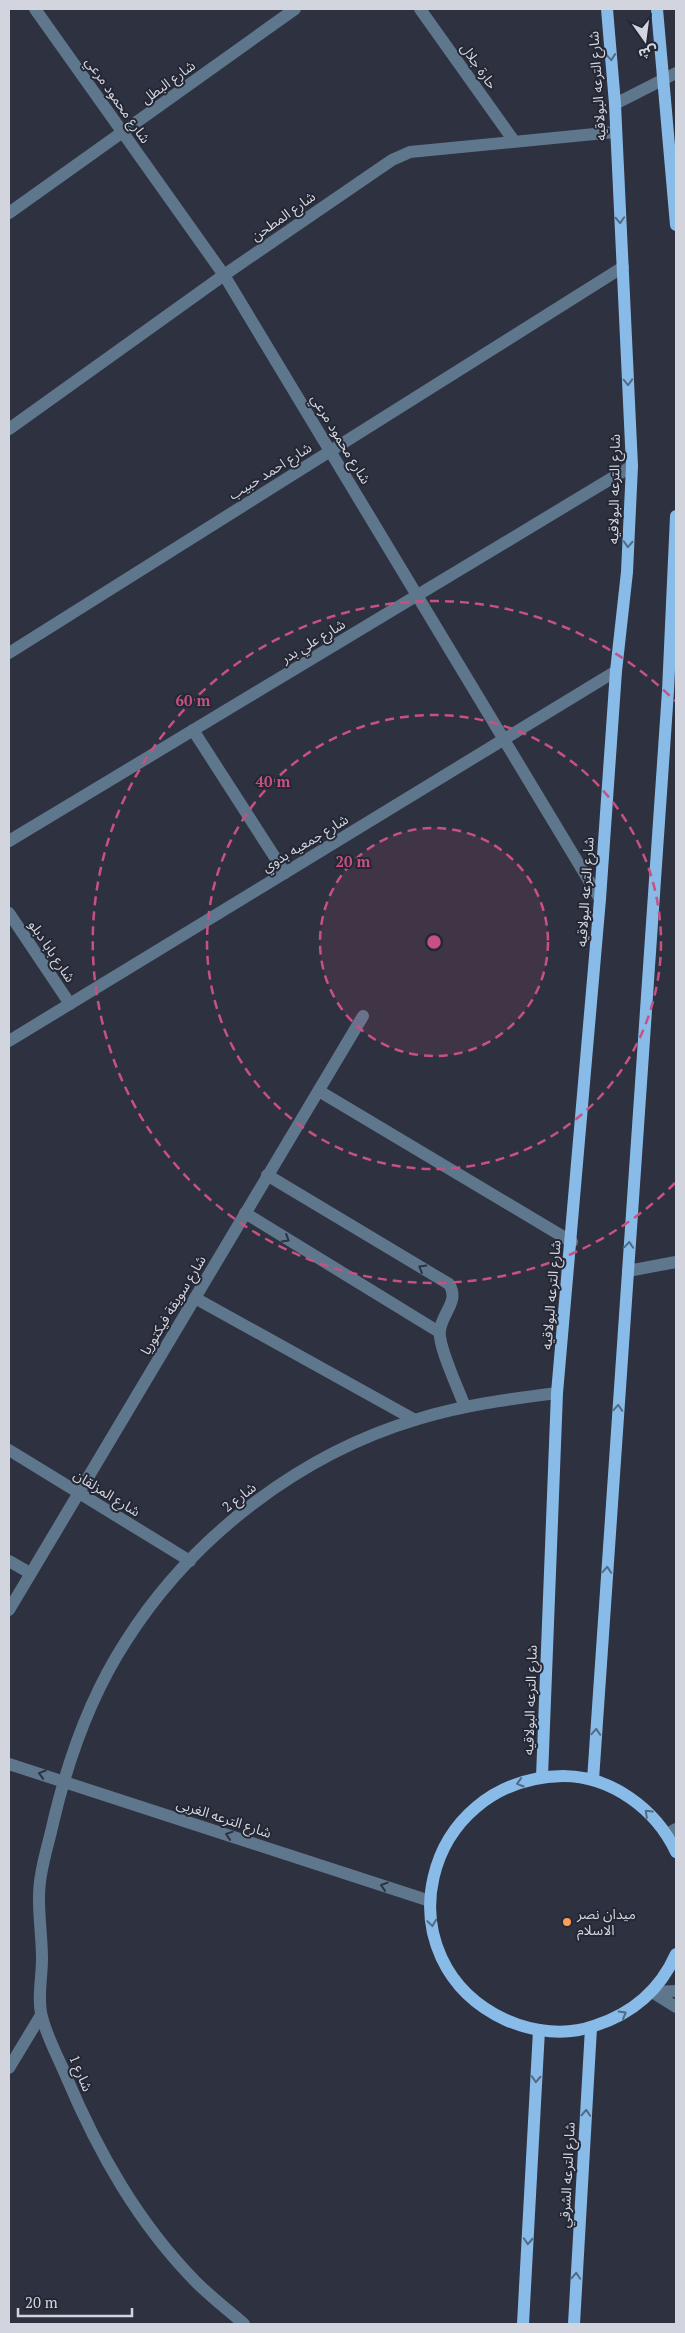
<svg xmlns="http://www.w3.org/2000/svg" width="685" height="2333" font-family="'PT Serif','Noto Sans Arabic',serif">
  <style>
    .lines { fill: none; stroke-linecap: round; stroke-linejoin: round }
    .minor { stroke: #5f778c; stroke-width: 12 }
    .major { stroke: #88bbe7; stroke-width: 12 }
    .oneway { stroke: #516a85 }
    .oneway2 { stroke: #2d3341 }
    .ring { fill: none; stroke: #c75182; stroke-width: 2.5; stroke-dasharray: 9 6 }
    .poi-dot { fill: #fd9d55; stroke: #242734; stroke-width: 2 }
    .labels { text-anchor: middle; stroke-width: 4; stroke-linejoin: round; paint-order: stroke }
    .street-label { font-size: 14px; fill: #d2d5de; stroke: #242734 }
    .poi-label { font-size: 14px; fill: #d2d5de; stroke: #242734; text-anchor: start }
    .centre { fill: #c75182; stroke: #242734; stroke-width: 2.5 }
    .ring-label { font-size: 15px; text-anchor: middle; font-weight: bold; fill: #c75182; stroke: #242734; stroke-width: 4; stroke-linejoin: round; paint-order: stroke }
  </style>
  <rect width="100%" height="100%" fill="#2e313f"/>
  <g class="lines">
    <g class="minor">
      <polyline points="35,9 224,275 600,899"/>
      <polyline points="420,9 514,141"/>
      <polyline points="615,104 676,73"/>
      <polyline points="9,213 295,9"/>
      <polyline points="9,429 224,275 392,160 410,152 615,132"/>
      <polyline points="9,653 623,267"/>
      <polyline points="193,730 285,873"/>
      <polyline points="9,841 632,466"/>
      <polyline points="9,913 70,1004"/>
      <polyline points="9,1041 616,671"/>
      <polyline points="319,1091 572,1242"/>
      <path d="M 267,1175 L 449,1284 C 460,1301 442,1313 440,1330 C 437,1345 459,1390 465,1407"/>
      <polyline points="245,1213 439,1332"/>
      <polyline points="628,1271 676,1262"/>
      <polyline points="195,1298 415,1420"/>
      <polyline points="9,1450 190,1561"/>
      <polyline points="9,1561 30,1573"/>
      <polyline points="9,1610 363,1016"/>
      <polyline points="9,1764 430,1901"/>
      <polyline points="667,1834 676,1829"/>
      <polyline points="652,1992 676,2007"/>
      <polyline points="652,1992 676,1991"/>
      <polyline points="9,2068 41,2015"/>
      <path d="M 244,2324 C 228,2310 211,2297 196,2282 C 138,2223 98,2152 66,2076 C 58,2057 47,2037 42,2017 C 37,2000 42,1977 42,1959 C 42,1932 36,1902 41,1875 C 44,1856 50,1838 54,1819 C 69,1756 91,1695 126,1641 C 192,1537 300,1454 418,1419 C 463,1405 510,1399 557,1393"/>
    </g>
    <g class="major">
      <polyline points="657,9 676,225"/>
      <polyline points="542,1777 557,1393 600,899 616,671 627,572 632,466 615,104 607,9"/>
      <polyline points="593,1780 668,691 676,516"/>
      <path d="M 676,1852 C 656,1809 611,1776 563,1776 C 421,1779 379,1961 506,2020 C 533,2032 566,2036 594,2026 C 632,2014 660,1990 676,1954"/>
      <polyline points="523,2324 539,2030"/>
      <polyline points="574,2324 591,2028"/>
    </g>
  </g>
  <defs><path id="oneway-chevron" d="M-2-3.5L2.5 0L-2 3.5" fill="none" stroke-width="1.6" stroke-linecap="round" stroke-linejoin="round" transform="scale(1.25)"/></defs>
  <g class="oneway">
    <use href="#oneway-chevron" transform="translate(611 57) rotate(85)"/>
    <use href="#oneway-chevron" transform="translate(620 220) rotate(87)"/>
    <use href="#oneway-chevron" transform="translate(628 382) rotate(88)"/>
    <use href="#oneway-chevron" transform="translate(628 544) rotate(93)"/>
    <use href="#oneway-chevron" transform="translate(629 1245) rotate(-86)"/>
    <use href="#oneway-chevron" transform="translate(618 1408) rotate(-86)"/>
    <use href="#oneway-chevron" transform="translate(607 1570) rotate(-86)"/>
    <use href="#oneway-chevron" transform="translate(596 1732) rotate(-86)"/>
    <use href="#oneway-chevron" transform="translate(520 1783) rotate(163)"/>
    <use href="#oneway-chevron" transform="translate(648 1813) rotate(-137)"/>
    <use href="#oneway-chevron" transform="translate(432 1923) rotate(82)"/>
    <use href="#oneway-chevron" transform="translate(623 2014) rotate(-30)"/>
    <use href="#oneway-chevron" transform="translate(536 2079) rotate(93)"/>
    <use href="#oneway-chevron" transform="translate(586 2113) rotate(-87)"/>
    <use href="#oneway-chevron" transform="translate(528 2241) rotate(93)"/>
    <use href="#oneway-chevron" transform="translate(576 2276) rotate(-87)"/>
  </g>
  <g class="oneway2">
    <use href="#oneway-chevron" transform="translate(286 1239) rotate(31)"/>
    <use href="#oneway-chevron" transform="translate(422 1268) rotate(-149)"/>
    <use href="#oneway-chevron" transform="translate(42 1774) rotate(-163)"/>
    <use href="#oneway-chevron" transform="translate(229 1835) rotate(-162)"/>
    <use href="#oneway-chevron" transform="translate(384 1886) rotate(-162)"/>
  </g>
  <circle cx="434" cy="942" r="114" fill="#c75182" fill-opacity=".12"/>
  <g class="ring">
    <circle cx="434" cy="942" r="114"/>
    <circle cx="434" cy="942" r="227"/>
    <path d="M675 1183A341 341 0 1 1 675 701"/>
  </g>
  <circle class="poi-dot" cx="567" cy="1922" r="5"/>
  <g class="labels">
    <g class="street-label">
      <text transform="translate(479 66) rotate(55)" y="5">حارة جلال</text>
      <text transform="translate(168 82) rotate(-36)" y="5">شارع البطل</text>
      <text transform="translate(597 86) rotate(-94)" y="5">شارع الترعه البولاقيه</text>
      <text transform="translate(118 100) rotate(55)" y="5">شارع محمود مرعي</text>
      <text transform="translate(283 216) rotate(-35)" y="5">شارع المطحن</text>
      <text transform="translate(341 439) rotate(59)" y="5">شارع محمود مرعي</text>
      <text transform="translate(270 471) rotate(-32)" y="5">شارع احمد حبيب</text>
      <text transform="translate(614 489) rotate(-89)" y="5">شارع الترعه البولاقيه</text>
      <text transform="translate(313 641) rotate(-31)" y="5">شارع علي بدر</text>
      <text transform="translate(305 843) rotate(-31)" y="5">شارع جمعيه بدوي</text>
      <text transform="translate(585 892) rotate(-86)" y="5">شارع الترعه البولاقيه</text>
      <text transform="translate(52 951) rotate(56)" y="5">شارع بابا دبلو</text>
      <text transform="translate(551 1295) rotate(-85)" y="5">شارع الترعه البولاقيه</text>
      <text transform="translate(173 1305) rotate(-59)" y="5">شارع سويقة فيكتوريا</text>
      <text transform="translate(107 1493) rotate(32)" y="5">شارع المزلقان</text>
      <text transform="translate(239 1497) rotate(-38)" y="5">شارع 2</text>
      <text transform="translate(530 1700) rotate(-88)" y="5">شارع الترعه البولاقيه</text>
      <text transform="translate(224 1818) rotate(18)" y="5">شارع الترعه الغربى</text>
      <text transform="translate(81 2073) rotate(67)" y="5">شارع 1</text>
      <text transform="translate(567 2175) rotate(-87)" y="5">شارع الترعه الشرقي</text>
    </g>
    <g class="poi-label">
      <text x="577" y="1919">ميدان نصر<tspan x="577" dy="16">الاسلام</tspan></text>
    </g>
  </g>
  <circle cx="434" cy="942" r="8" class="centre"/>
  <g class="ring-label">
    <text x="193" y="706">60 m</text>
    <text x="273" y="787">40 m</text>
    <text x="353" y="867">20 m</text>
  </g>
  <rect width="685" height="2333" fill="none" stroke="#d2d5de" stroke-width="20"/>
  <g transform="translate(645 40) rotate(166)" stroke="#242734" stroke-width="4" paint-order="stroke">
  <path d="M0-4L9 19L0 12L-9 19Z" fill="#d2d5de"/>
  <text y="-8" font-size="14" font-weight="bold" text-anchor="middle" fill="#d2d5de">ش</text>
  </g>
  <path d="M18 2308v8h114v-8" fill="none" stroke="#d2d5de" stroke-width="2.5"/>
  <text x="25" y="2308" font-size="15" fill="#d2d5de" stroke="#242734" stroke-width="4" paint-order="stroke">20 m</text>
</svg>
